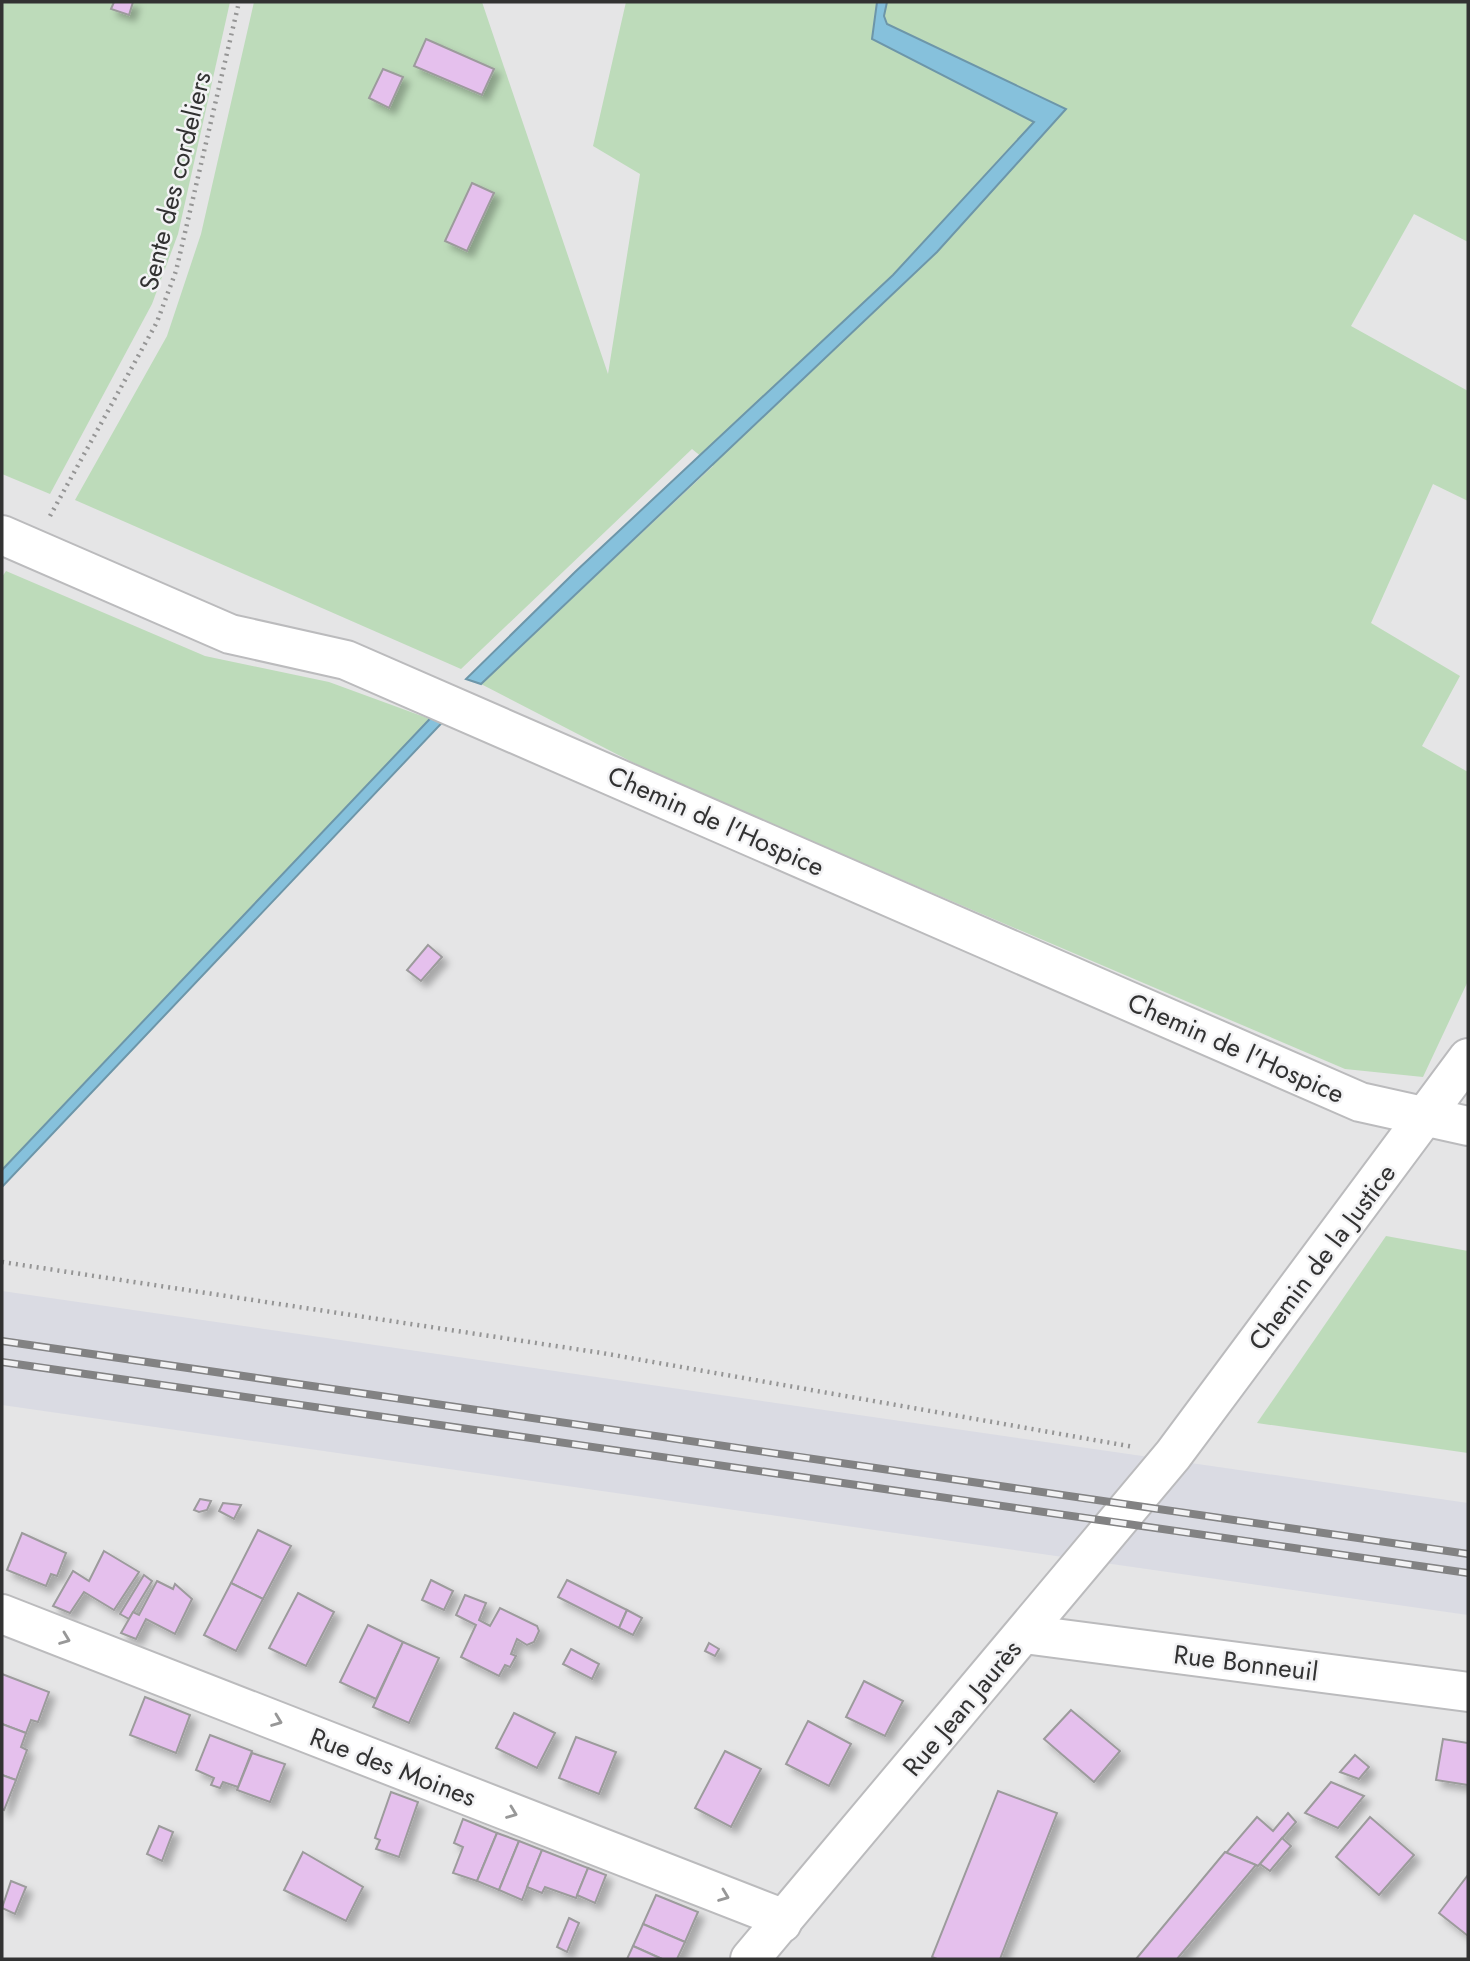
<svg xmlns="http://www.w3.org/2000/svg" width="1470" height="1961" font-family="Jost,sans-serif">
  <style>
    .built { fill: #dadbe3 }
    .green { fill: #bddbba }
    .water { fill: #86c1dc; stroke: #6d96a9; stroke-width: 2 }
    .building { fill: #e5c0ed; stroke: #9c9b9c; stroke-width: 2; filter: url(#shadow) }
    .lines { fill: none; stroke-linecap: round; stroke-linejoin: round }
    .minor-casing { stroke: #bbbbbd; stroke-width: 42 }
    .path { stroke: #959595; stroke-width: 4.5; stroke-dasharray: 2 5; stroke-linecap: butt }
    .minor { stroke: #fff; stroke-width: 38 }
    .rail-casing { stroke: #828283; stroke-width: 8 }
    .rail { stroke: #f2f2f4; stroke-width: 5; stroke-dasharray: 16; stroke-linecap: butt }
    .oneway { stroke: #989898 }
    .labels { text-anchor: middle; stroke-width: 5; stroke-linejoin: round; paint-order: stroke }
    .street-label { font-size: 26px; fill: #323232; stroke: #f2f2f4 }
  </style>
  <defs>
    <filter id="shadow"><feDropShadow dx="6" dy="6" stdDeviation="3.5" flood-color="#0004"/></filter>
  </defs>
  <rect width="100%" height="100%" fill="#e5e5e6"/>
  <polygon class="built" points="2,1291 1468,1503 1468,1615 2,1405"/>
  <g class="green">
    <polygon points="2,2 230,2 178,234 152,304 50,494 2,474"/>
    <polygon points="254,2 482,2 608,374 640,174 593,146 626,2 1468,2 1468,242 1414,214 1351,326 1468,391 1468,501 1433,484 1371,623 1460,676 1422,746 1468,772 1468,981 1423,1077 1345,1069 661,777 481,684 713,466 692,449 461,669 75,500 167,336 201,234"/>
    <polygon points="6,571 205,656 329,682 430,719 2,1170 2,577"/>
    <polygon points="1386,1236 1468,1251 1468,1453 1257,1423"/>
  </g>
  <g class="water">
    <polygon points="877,2 887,2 884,16 887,24 1066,109 937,252 481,684 466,679 575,572 893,275 1034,122 872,39"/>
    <polygon points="443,705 455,709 2,1187 2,1170"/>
  </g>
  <g class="building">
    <polygon points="114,2 133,2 129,15 111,9"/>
    <polygon points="426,39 494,69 482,95 414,66"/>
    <polygon points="383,69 403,77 389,108 369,98"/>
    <polygon points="472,183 494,193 467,251 445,241"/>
    <polygon points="428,945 442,957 421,981 407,970"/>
    <polygon points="200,1499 211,1501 207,1510 199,1512 194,1510"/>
    <polygon points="223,1503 241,1505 234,1519 219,1511"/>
    <polygon points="258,1530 291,1546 263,1599 231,1583"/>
    <polygon points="22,1533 66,1553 57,1576 51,1574 46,1586 7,1570"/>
    <polygon points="104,1551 139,1572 114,1610 84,1592 70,1613 53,1606 73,1571 89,1581"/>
    <polygon points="144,1575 152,1581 129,1619 120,1614"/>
    <polygon points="431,1580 453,1591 444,1610 422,1600"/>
    <polygon points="567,1580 627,1610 619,1628 558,1597"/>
    <polygon points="157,1581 173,1589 175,1584 192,1599 175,1634 146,1619 136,1639 121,1633 133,1612 139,1615"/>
    <polygon points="231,1583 263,1599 236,1651 204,1635"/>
    <polygon points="298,1593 334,1612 306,1666 269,1648"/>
    <polygon points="465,1595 486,1603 479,1620 490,1626 500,1608 537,1626 539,1631 534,1642 527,1645 517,1639 511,1654 516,1656 510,1667 505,1665 499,1676 461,1657 476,1625 456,1615"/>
    <polygon points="627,1610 642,1618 633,1635 619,1628"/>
    <polygon points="368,1625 403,1642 376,1699 340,1682"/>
    <polygon points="403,1642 439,1658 409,1723 373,1707"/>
    <polygon points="709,1643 719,1649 715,1656 705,1651"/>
    <polygon points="571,1649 599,1664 592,1679 563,1664"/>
    <polygon points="2,1674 49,1692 38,1722 31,1720 26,1733 2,1724"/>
    <polygon points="864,1681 903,1701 885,1736 846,1717"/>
    <polygon points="145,1697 190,1715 176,1753 130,1735"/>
    <polygon points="1071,1710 1120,1751 1094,1782 1044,1739"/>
    <polygon points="514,1713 555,1733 537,1768 496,1748"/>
    <polygon points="808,1721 851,1744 829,1786 786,1764"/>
    <polygon points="2,1724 26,1733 21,1747 27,1750 16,1780 2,1775"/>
    <polygon points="210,1735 252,1751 238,1787 223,1782 220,1788 211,1785 214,1778 196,1770"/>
    <polygon points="576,1737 616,1752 599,1794 559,1778"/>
    <polygon points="1443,1739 1468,1743 1468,1785 1436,1780"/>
    <polygon points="725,1751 761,1769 731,1827 695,1808"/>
    <polygon points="252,1753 285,1764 270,1802 237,1790"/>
    <polygon points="1355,1755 1369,1767 1359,1779 1340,1772"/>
    <polygon points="2,1775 16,1780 4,1810 2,1809"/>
    <polygon points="1331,1782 1364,1796 1338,1828 1305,1813"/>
    <polygon points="998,1791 1057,1813 1000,1959 937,1959 932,1957"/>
    <polygon points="391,1792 418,1802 399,1857 376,1849 380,1840 375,1838"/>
    <polygon points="1288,1813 1296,1822 1258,1866 1226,1853 1257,1817 1273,1831"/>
    <polygon points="1370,1817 1414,1855 1379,1895 1336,1857"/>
    <polygon points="463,1819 497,1833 477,1881 453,1873 463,1847 454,1843"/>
    <polygon points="159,1826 173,1832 162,1861 147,1854"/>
    <polygon points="497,1833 519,1841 499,1890 477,1881"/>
    <polygon points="1282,1838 1291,1846 1270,1871 1260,1864"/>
    <polygon points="519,1841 542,1850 522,1900 499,1890"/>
    <polygon points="542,1850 588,1868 576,1898 545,1887 542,1893 527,1887"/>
    <polygon points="303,1852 363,1887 346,1921 284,1890"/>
    <polygon points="1225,1852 1256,1865 1177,1959 1136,1959"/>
    <polygon points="588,1868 606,1875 595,1903 577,1895"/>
    <polygon points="1468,1875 1468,1936 1439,1913"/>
    <polygon points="11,1881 26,1887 15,1914 2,1908"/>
    <polygon points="656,1895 698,1912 685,1942 643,1924"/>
    <polygon points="569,1918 579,1923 567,1952 557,1947"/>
    <polygon points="643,1924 685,1942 677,1959 662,1959 633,1946"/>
    <polygon points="633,1946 662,1959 627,1959"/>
  </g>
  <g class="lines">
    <g class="minor-casing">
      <g id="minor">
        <polyline points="2,535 230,634 346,660 1360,1102 1468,1126"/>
        <polyline points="2,1614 774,1915 782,1923"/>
        <polyline points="1024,1634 1468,1692"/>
        <polyline points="750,1959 1173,1455 1468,1058"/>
      </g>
    </g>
    <g class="path">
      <polyline points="50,516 157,322 176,271 239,2"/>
      <polyline points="2,1262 602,1353 1134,1447"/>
    </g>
    <use href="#minor" class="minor"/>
    <g class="rail-casing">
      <g id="rail">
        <polyline points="2,1341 1468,1554"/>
        <polyline points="2,1362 1468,1573"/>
      </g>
    </g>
    <use href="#rail" class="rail"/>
  </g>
  <defs><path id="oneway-chevron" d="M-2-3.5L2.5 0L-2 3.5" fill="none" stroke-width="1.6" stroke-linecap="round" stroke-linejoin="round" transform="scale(1.75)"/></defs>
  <g class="oneway">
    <use href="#oneway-chevron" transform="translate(65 1639) rotate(21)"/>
    <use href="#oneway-chevron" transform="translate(277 1721) rotate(21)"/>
    <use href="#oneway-chevron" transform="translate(512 1813) rotate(21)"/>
    <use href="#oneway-chevron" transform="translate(724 1896) rotate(21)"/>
  </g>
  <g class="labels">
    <g class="street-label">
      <text transform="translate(175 181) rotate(-76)" y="9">Sente des cordeliers</text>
      <text transform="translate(716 821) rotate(24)" y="9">Chemin de l'Hospice</text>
      <text transform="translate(1236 1048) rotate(24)" y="9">Chemin de l'Hospice</text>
      <text transform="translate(1322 1257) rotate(-53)" y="9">Chemin de la Justice</text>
      <text transform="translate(1246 1663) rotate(7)" y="9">Rue Bonneuil</text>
      <text transform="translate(962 1708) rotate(-50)" y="9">Rue Jean Jaurès</text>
      <text transform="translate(393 1767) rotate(21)" y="9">Rue des Moines</text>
    </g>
  </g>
  <rect width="1470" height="1961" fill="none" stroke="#323232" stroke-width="7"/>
</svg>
